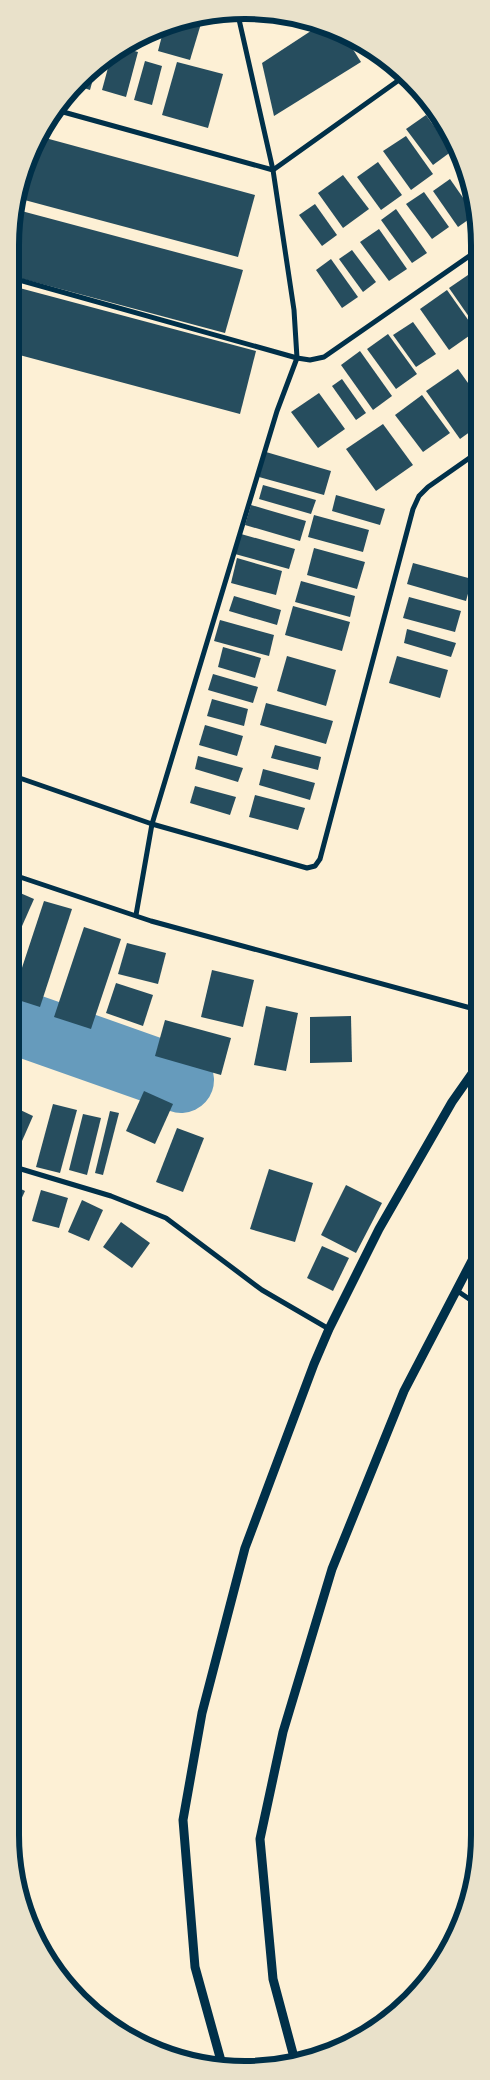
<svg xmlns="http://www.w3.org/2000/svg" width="490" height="2080" font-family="'Open Sans',sans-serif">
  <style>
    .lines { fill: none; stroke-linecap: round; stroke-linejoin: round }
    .river { stroke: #669bbc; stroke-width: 66 }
    .building { fill: #264d5e }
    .minor { stroke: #003049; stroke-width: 5 }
    .tertiary { stroke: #003049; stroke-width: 9 }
    .rim { fill: none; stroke: #003049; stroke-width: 6 }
  </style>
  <rect width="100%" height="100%" fill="#fdf0d5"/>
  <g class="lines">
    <polyline class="river" points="11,1020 181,1080"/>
  </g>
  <g class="building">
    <polygon points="203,17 190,60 158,51 164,28 184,18"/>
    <polygon points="320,25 342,32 361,62 274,116 262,63"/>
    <polygon points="151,34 149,43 140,40"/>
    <polygon points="124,48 138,52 126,97 102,90 112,53"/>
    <polygon points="145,61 162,66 152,105 134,100"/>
    <polygon points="177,62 223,74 208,128 162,115"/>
    <polygon points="97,64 90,90 78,86"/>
    <polygon points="426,115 452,151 433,165 406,129"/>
    <polygon points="38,136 255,195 238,257 17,198"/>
    <polygon points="406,136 433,174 411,190 383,151"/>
    <polygon points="378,162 402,195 381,210 357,177"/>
    <polygon points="343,175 369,209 343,228 318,193"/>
    <polygon points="450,179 475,215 458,227 433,191"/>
    <polygon points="424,192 449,227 432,239 406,204"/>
    <polygon points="315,204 337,235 322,246 299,215"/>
    <polygon points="14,209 243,270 225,333 12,276 12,214"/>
    <polygon points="396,209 427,253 412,263 381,220"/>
    <polygon points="379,229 407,269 389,281 360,242"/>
    <polygon points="352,250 376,282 363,292 339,259"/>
    <polygon points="331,259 358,297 342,308 316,270"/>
    <polygon points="468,275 478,288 478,322 474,324 449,288"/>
    <polygon points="12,286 256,351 240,414 12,353"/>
    <polygon points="447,290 476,331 449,350 420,309"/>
    <polygon points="413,322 436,354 416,367 393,335"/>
    <polygon points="388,334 417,374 396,389 367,349"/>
    <polygon points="360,351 392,396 373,410 341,365"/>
    <polygon points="458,369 478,397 478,426 460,439 426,391"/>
    <polygon points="342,379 366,413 356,420 332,386"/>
    <polygon points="319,393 345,429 318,448 291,412"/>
    <polygon points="422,395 450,433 423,452 395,415"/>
    <polygon points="383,424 413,465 376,491 346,449"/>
    <polygon points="266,452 331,471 324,495 259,477"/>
    <polygon points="263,485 316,500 311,514 259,499"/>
    <polygon points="336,495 385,509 380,525 332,511"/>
    <polygon points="251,505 306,521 300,541 245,525"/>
    <polygon points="314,515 369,530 363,552 308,537"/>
    <polygon points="241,534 295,549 289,569 235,554"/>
    <polygon points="314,548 365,562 357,589 307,575"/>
    <polygon points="237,558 282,571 276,595 231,583"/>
    <polygon points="413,563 472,579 466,601 407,584"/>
    <polygon points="301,581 355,596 350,617 295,602"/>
    <polygon points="234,596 281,610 277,625 229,611"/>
    <polygon points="409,597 461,611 455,632 403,618"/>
    <polygon points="293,606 350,622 342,651 285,635"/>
    <polygon points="220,620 274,635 269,656 214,641"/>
    <polygon points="407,629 456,643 451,657 404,643"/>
    <polygon points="223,647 261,658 255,678 218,667"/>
    <polygon points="287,656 336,670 326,706 277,691"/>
    <polygon points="397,656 448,670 440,698 389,683"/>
    <polygon points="213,674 258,687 253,703 208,690"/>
    <polygon points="212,699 248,709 244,726 207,716"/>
    <polygon points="266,703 333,721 326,744 260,725"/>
    <polygon points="205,725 243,736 237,756 199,745"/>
    <polygon points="275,745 321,757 318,770 271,758"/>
    <polygon points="198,756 243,768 238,782 195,769"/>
    <polygon points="263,769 315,783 310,800 259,785"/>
    <polygon points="195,786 236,797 230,815 190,803"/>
    <polygon points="255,795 305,808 298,830 249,817"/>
    <polygon points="11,889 34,899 11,951"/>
    <polygon points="44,901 72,909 40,1007 12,998"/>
    <polygon points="84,927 121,939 91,1029 54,1017"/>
    <polygon points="127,943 166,953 158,984 118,974"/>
    <polygon points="212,970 254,980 243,1027 201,1017"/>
    <polygon points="116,983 153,995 143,1026 106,1013"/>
    <polygon points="266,1006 298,1013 286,1071 254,1065"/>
    <polygon points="351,1016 352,1062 310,1063 310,1017"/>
    <polygon points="165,1020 231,1038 221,1075 155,1056"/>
    <polygon points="144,1091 173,1104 155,1144 126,1131"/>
    <polygon points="53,1104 77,1110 60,1173 36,1167"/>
    <polygon points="14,1107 33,1116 15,1157 11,1155 11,1114"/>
    <polygon points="110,1111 119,1113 103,1175 95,1173"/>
    <polygon points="83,1114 101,1118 87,1175 69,1170"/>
    <polygon points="177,1128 204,1138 183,1192 156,1182"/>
    <polygon points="269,1169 313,1183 295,1242 250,1229"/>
    <polygon points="11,1184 25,1191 14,1215 11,1214"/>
    <polygon points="346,1185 382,1203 356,1253 321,1235"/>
    <polygon points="41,1190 68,1198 59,1228 32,1221"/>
    <polygon points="82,1200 103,1210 89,1241 68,1232"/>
    <polygon points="121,1222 150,1243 132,1268 103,1247"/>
    <polygon points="322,1246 349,1258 333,1291 307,1278"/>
  </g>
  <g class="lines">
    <g class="minor">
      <polyline points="56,110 273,170 406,75"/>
      <polyline points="12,278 297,358 310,360 324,357 478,250"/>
      <polyline points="11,775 152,824 307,868 315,866 320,859 413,509 419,496 428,487 478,452"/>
      <polyline points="11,874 151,921 478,1010"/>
      <polyline points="136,915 152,824 277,411 297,358 294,310 273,170 238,15"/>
      <polyline points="11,1166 111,1196 166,1218 262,1290 329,1329"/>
      <polyline points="456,1290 478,1305"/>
    </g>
    <g class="tertiary">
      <polyline points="295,2061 273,1979 260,1839 283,1732 332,1569 404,1391 478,1249"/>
      <polyline points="223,2068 195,1967 183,1820 202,1713 245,1548 314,1364 329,1329 379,1229 452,1102 478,1065"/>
    </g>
  </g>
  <path d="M0 0H490V2080H0ZM245 19H245A226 226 0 0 1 471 245V1835A226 226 0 0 1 245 2061H245A226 226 0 0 1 19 1835V245A226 226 0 0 1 245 19Z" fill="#e9e1ca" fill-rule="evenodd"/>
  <path class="rim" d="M245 19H245A226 226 0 0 1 471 245V1835A226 226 0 0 1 245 2061H245A226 226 0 0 1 19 1835V245A226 226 0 0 1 245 19Z"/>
</svg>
